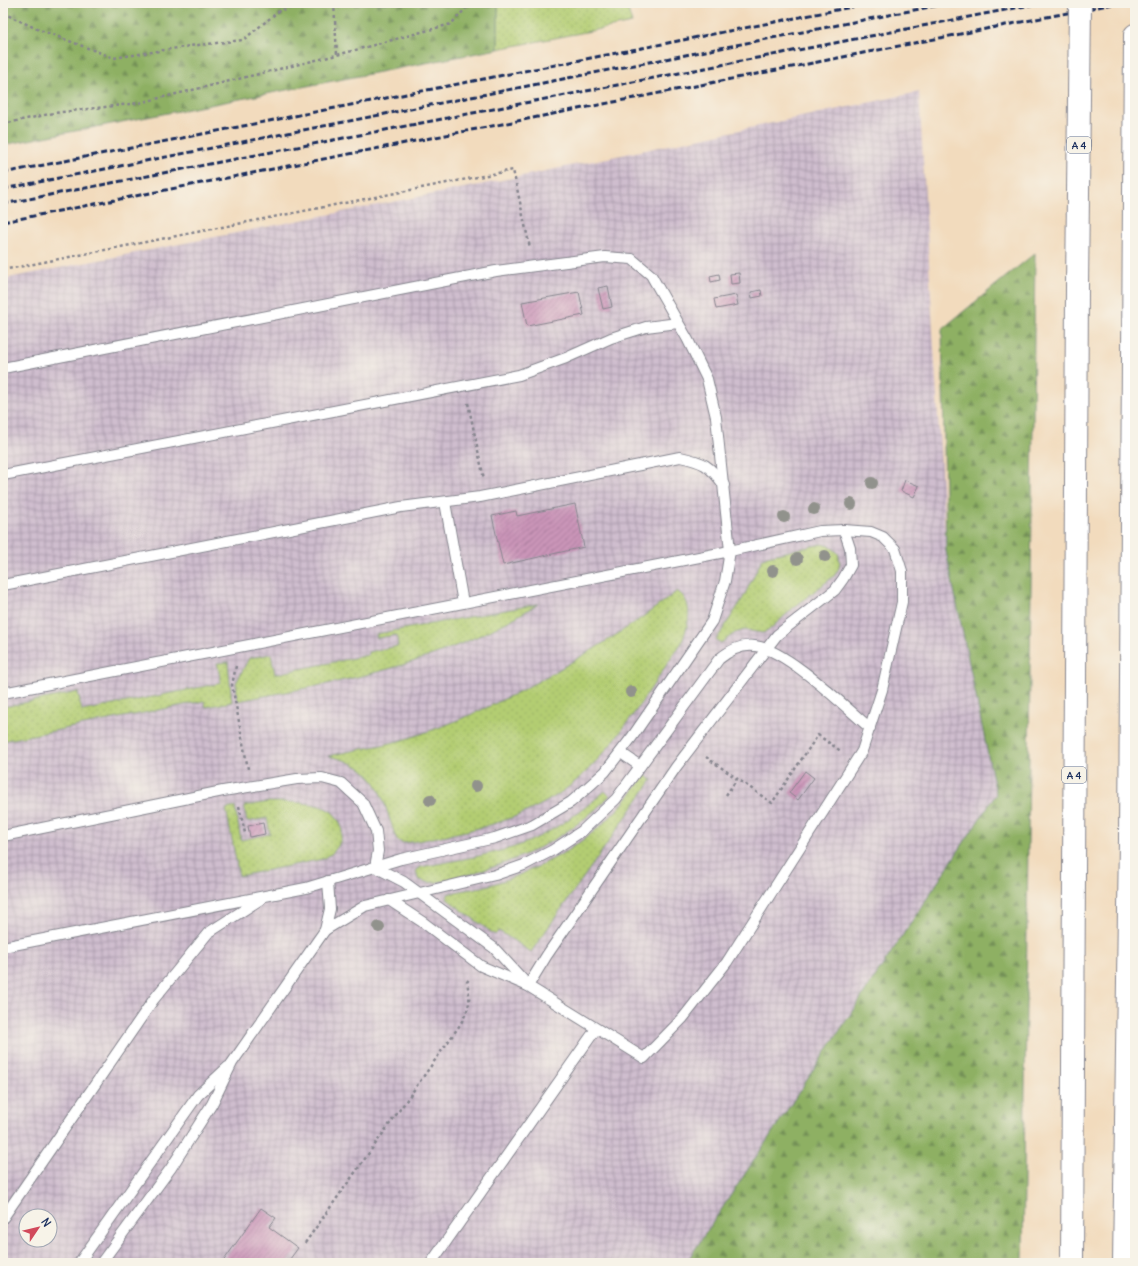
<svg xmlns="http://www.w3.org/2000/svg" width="1138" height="1266" font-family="Delius,sans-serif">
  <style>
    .industrial { fill: url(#industrial-grid); fill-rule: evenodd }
    .green { fill: url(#green-dots); stroke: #677e68 }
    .forest { fill: url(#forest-firs); stroke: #547061 }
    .building { fill: url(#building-hatch) }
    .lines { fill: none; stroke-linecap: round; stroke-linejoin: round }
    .service-casing { stroke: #86858e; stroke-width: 12 }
    .motorway-casing { stroke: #86858e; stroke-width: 24 }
    .path { stroke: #86858e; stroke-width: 2.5; stroke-dasharray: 3 3; stroke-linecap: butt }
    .service { stroke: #fff; stroke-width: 10 }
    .motorway { stroke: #fff; stroke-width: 22 }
    .rail { stroke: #1b2f5e; stroke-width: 3; stroke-dasharray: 6 3; stroke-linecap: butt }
    .motorway-bridge-casing { stroke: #86858e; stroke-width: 24; stroke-linecap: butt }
    .motorway-bridge { stroke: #fff; stroke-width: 22 }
    .tree { fill: #91928c }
    .labels { text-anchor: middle; stroke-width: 4; stroke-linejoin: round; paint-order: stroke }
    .shield { fill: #f7f3e8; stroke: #5d6a87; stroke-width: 1 }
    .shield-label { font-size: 10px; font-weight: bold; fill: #1b2f5e }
  </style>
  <defs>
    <pattern id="industrial-grid" width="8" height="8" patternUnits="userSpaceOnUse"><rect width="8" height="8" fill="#cfbdce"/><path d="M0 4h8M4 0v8" fill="none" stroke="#a79aaa"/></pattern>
    <pattern id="green-dots" width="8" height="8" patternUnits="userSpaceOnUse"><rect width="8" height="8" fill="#b3cd72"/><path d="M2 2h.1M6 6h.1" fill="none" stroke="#99b065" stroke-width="1.8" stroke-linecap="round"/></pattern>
    <pattern id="forest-firs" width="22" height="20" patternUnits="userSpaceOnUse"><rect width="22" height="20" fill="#8eb064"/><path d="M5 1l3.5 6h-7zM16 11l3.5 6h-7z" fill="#739056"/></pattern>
    <pattern id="building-hatch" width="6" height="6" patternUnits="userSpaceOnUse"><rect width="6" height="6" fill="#ca94b8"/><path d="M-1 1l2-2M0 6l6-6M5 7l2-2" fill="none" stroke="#a37999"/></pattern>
  </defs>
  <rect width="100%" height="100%" fill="#f7f3e8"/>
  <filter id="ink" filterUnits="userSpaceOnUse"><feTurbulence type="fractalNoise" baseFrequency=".025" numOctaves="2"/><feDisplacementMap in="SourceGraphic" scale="8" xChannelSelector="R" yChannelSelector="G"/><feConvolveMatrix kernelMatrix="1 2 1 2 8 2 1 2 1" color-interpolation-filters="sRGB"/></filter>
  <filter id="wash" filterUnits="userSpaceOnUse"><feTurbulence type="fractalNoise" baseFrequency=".012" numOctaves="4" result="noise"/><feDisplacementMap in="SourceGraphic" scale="16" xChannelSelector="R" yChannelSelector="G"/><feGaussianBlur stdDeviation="0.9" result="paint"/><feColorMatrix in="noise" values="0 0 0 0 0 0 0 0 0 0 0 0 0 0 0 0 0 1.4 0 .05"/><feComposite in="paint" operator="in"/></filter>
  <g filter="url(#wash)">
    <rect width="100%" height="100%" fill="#f2dbbd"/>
    <path class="industrial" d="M 919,92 L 946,551 L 996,794 L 686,1263 L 3,1263 L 3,279 L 479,185 ZM 26,1216 L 50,1216 L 50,1240 L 26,1240 Z"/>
    <g class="green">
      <polygon points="498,3 626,3 632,23 498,49"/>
      <polygon points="822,544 830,546 838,553 840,561 839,568 834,576 792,609 768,631 762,633 745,630 735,633 721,643 716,640 743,598 762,559 767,556"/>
      <path d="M 677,591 C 696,603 688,627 681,644 C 649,689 618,745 576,781 C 538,813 494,826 447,835 C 432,838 417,842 402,843 L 397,840 L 395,835 C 380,792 379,766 328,756 C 352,750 378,747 402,740 C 465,721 524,691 580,657 C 614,637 646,616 677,591 Z"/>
      <path d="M 538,604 C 490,634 435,657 381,671 C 334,684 285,692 238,701 L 236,683 L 249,658 L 271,654 L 275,674 L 368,655 L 368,652 L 398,646 L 397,635 L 377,638 L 376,634 Z"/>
      <polygon points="228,662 232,702 206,707 204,701 3,741 3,707 78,692 82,711 221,683 217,663"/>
      <path d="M 645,775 L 652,780 L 531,952 L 499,931 L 495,935 L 447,899 L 448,894 C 463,889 479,889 493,884 C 538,870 581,847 614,813 C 625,802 635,788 645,775 Z"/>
      <path d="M 605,791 L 610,796 C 566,839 521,861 462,876 C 448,880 431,886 418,879 L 416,871 L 421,867 C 452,861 484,856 514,847 C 548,836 578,814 605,791 Z"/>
      <path d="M 269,802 C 286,802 318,801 332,812 C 337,816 340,822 342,828 C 343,842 336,853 323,859 L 239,876 L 226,809 L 235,807 L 241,840 L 270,834 L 267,818 L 247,822 L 244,806 Z"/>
    </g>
    <g class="forest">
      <polygon points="3,3 498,3 498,49 3,145"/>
      <polygon points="1035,253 1023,1263 686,1263 996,794 946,551 942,329"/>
    </g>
    <g id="blocks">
      <g class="building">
        <polygon points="739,273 740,283 731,284 730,274"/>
        <polygon points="719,274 720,280 711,282 710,276"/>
        <polygon points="608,286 612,307 603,309 598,288"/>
        <polygon points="761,290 762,296 752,298 751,292"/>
        <polygon points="579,292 584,315 527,326 522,302"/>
        <polygon points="736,295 738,305 716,309 714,299"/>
        <polygon points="905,480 919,486 914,497 901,491"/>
        <polygon points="575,504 584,547 503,565 492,516 516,511 517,516"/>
        <polygon points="805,771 814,778 798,800 789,793"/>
        <polygon points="263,823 265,834 250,837 248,826"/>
        <polygon points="261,1208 276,1218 269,1227 298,1248 287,1263 222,1263"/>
      </g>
    </g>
  </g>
  <g filter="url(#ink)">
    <use href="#blocks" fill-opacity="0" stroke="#86858e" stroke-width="1"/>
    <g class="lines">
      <g class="service-casing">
        <g id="service">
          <polyline points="3,368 496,271 605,257 632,259 651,275 688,340 707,379 716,417 730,551 725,581 712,621 632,737 605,772 587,788 571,802 532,825 495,838 401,859 306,888 3,947"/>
          <polyline points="3,475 519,375 566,358 611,338 646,327 678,323"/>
          <polyline points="445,502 463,603"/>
          <path d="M 3,585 L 401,507 L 480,497 L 680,457 C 704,462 709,465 724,485"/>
          <polyline points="3,693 730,551 820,531 844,530 871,532 883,537 895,549 902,571 902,602 882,690 862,751 727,962 683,1018 644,1058 528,986 481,966 424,923 389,900"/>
          <polyline points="621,753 640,766"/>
          <polyline points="3,836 223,791 297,779 322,778 341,783 363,803 376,831 378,851 375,867"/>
          <polyline points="375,867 404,882 494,948 526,983"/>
          <path d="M 325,930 L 365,906 L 495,875 L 524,865 L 553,850 L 582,831 L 616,799 L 719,659 C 730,650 741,644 755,646 C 786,649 845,707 870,728"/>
          <polyline points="528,986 547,955 676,767 777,635 835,590 843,579 851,565 850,548 844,530"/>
          <polyline points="3,1218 154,999 208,933 261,899"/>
          <polyline points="79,1263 198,1095 228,1067"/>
          <polyline points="101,1263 171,1168 212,1104 232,1063 325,930 330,909 328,881"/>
          <polyline points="431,1263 596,1029"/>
        </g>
      </g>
      <g class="motorway-casing">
        <g id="motorway">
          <polyline points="1072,1263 1077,288"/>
          <polyline points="1124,1263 1130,839 1135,35"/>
        </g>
      </g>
      <g class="path">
        <polyline points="334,3 337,55"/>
        <polyline points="3,13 35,28 114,58 190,46 243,40 279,11 303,3"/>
        <polyline points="3,124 54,113 139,103 337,55 451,24 471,3"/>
        <polyline points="3,270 513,170 530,248"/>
        <polyline points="468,403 484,479"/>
        <polyline points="236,666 232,685 248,769"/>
        <polyline points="706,757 772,803 818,735 842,752"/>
        <polyline points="726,795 737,779"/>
        <polyline points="239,806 245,833"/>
        <path d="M 305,1243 L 460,1025 C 470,1006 471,1003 467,982 L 470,978"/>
      </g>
      <use href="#service" class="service"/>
      <use href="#motorway" class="motorway"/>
      <g class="rail">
        <polyline points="3,173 872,3"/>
        <polyline points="3,189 950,3"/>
        <polyline points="3,204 1041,3"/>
        <polyline points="3,222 1118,3"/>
      </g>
      <g class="motorway-bridge-casing">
        <polyline id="motorway-bridge" points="1077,288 1080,3"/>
      </g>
      <use href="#motorway-bridge" class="motorway-bridge"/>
    </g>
    <g class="tree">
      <circle cx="872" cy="483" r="6"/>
      <circle cx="851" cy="504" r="6"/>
      <circle cx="814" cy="509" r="6"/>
      <circle cx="784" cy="517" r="6"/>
      <circle cx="825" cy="556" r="6"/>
      <circle cx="797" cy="559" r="6"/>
      <circle cx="773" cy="571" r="6"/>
      <circle cx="631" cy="692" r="6"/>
      <circle cx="476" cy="786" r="6"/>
      <circle cx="430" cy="800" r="6"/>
      <circle cx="379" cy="927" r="6"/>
    </g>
  </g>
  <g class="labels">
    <g class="shield">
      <rect x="1067" y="137" width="24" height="16" rx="3"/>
      <rect x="1062" y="767" width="24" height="16" rx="3"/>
    </g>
    <g class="shield-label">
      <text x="1079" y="149">A 4</text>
      <text x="1074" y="779">A 4</text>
    </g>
  </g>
  <rect width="1138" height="1266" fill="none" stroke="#f7f3e8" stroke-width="16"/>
  <g transform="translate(38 1228) rotate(55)"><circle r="19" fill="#f7f3e8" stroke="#9fa5b1"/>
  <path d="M0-3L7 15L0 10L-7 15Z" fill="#d1495b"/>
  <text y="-6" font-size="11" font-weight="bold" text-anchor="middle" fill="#1b2f5e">N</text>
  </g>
</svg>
